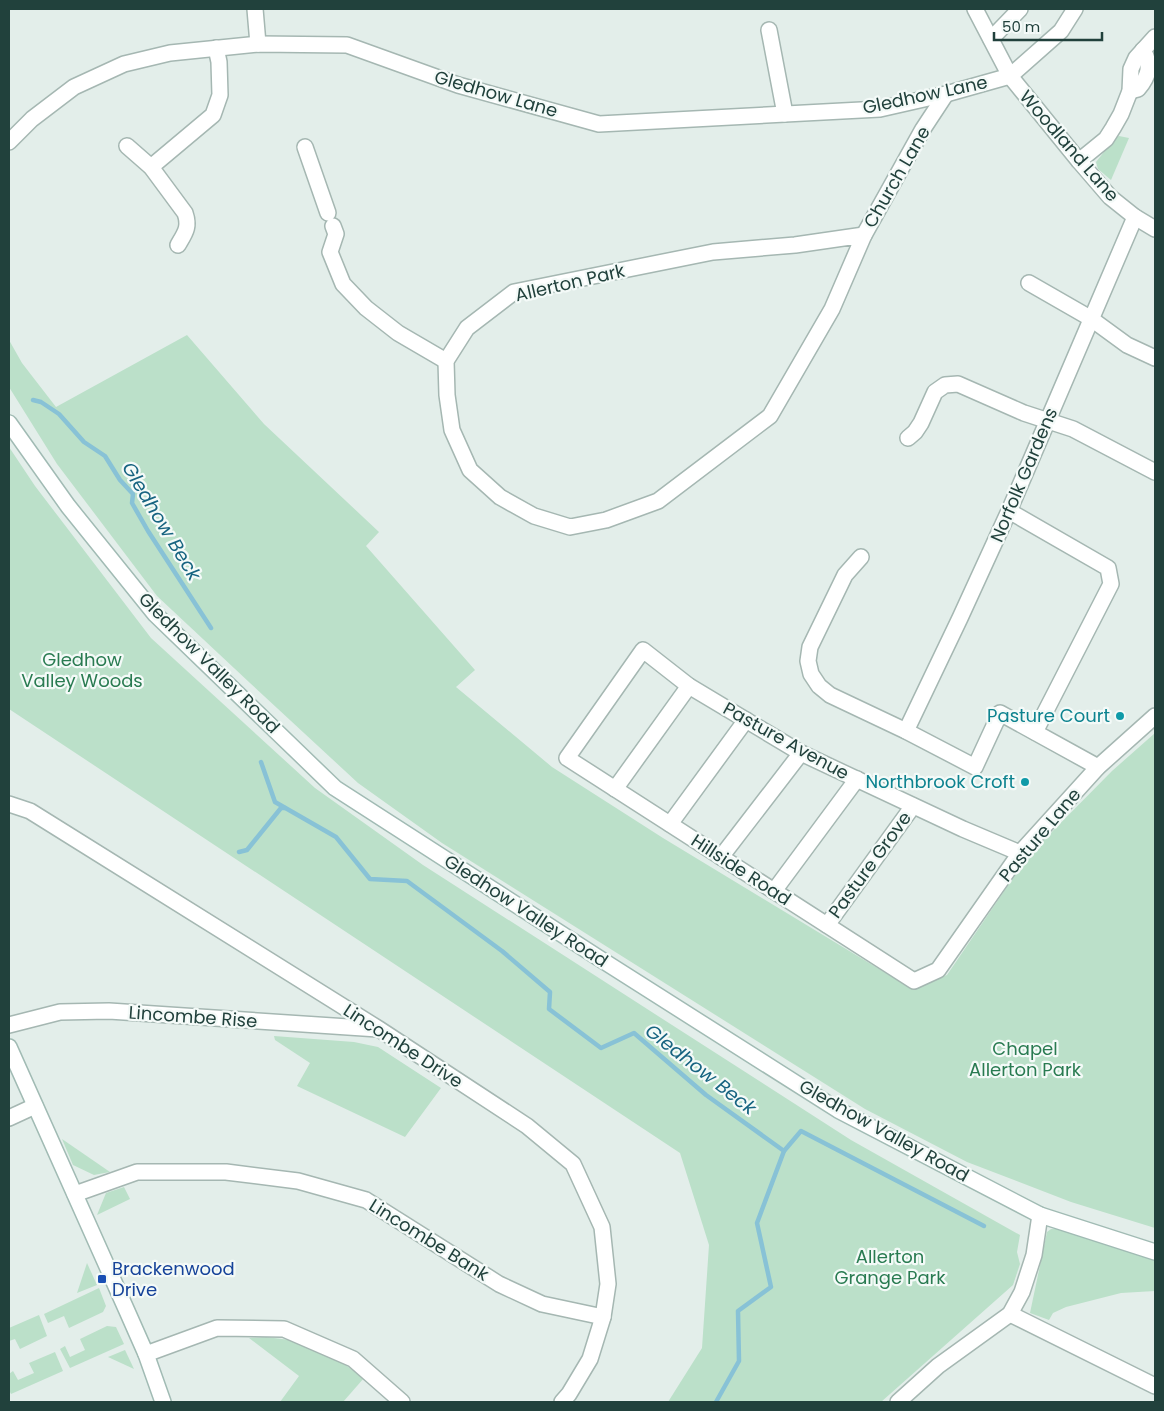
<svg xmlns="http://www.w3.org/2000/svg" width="1164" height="1411" font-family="Poppins,sans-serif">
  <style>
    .green { fill: #bbe0c9 }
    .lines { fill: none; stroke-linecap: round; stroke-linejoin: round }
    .stream { stroke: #88c2d6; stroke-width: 4.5 }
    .street-casing { stroke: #a5b7b2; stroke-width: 18 }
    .secondary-casing { stroke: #a1bbb4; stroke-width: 18 }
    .street { stroke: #fff; stroke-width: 15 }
    .secondary { stroke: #fff; stroke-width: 15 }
    .culture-dot { fill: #0f9aa8; stroke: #f4faf8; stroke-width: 2 }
    .transit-dot { fill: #1a4fb4; stroke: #f4faf8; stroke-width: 2 }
    .labels { text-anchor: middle; stroke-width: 4.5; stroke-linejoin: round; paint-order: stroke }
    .street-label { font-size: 18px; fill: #21413c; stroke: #f4faf8 }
    .park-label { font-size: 18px; fill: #297b51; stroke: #f4faf8 }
    .culture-label { font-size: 18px; fill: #0d838f; stroke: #f4faf8; text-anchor: end }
    .transit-label { font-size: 18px; fill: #164399; stroke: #f4faf8; text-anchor: start }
    .water-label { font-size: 19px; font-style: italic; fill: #176481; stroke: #f4faf8 }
  </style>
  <rect width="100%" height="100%" fill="#e3eeea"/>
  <g class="green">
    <polygon points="1119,136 1129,138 1111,180 1098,169 1096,162 1116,137"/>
    <polygon points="187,335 264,424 379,532 366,546 475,670 456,687 552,767 663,838 912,989 947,975 1028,856 1112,771 1155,733 1155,1228 1071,1202 967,1162 865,1109 442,843 358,783 250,683 157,596 57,464 9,387 9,340 22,363 56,407"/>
    <polygon points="9,447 35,486 151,638 315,788 423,865 851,1140 1020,1235 1017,1252 1020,1264 1013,1285 881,1402 668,1402 702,1348 709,1245 680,1153 9,709"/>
    <polygon points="274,1036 354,1042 378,1047 441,1088 405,1137 297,1086 310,1063 275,1040"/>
    <polygon points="62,1139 110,1172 94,1175 73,1165"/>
    <polygon points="124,1187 130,1199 97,1215 106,1193"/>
    <polygon points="1051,1229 1057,1229 1155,1260 1155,1291 1121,1293 1066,1307 1053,1313 1049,1320 1030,1313 1047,1232"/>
    <polygon points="87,1263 97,1285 77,1293"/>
    <polygon points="99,1288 106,1306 103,1312 69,1328 64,1316 48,1323 44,1314"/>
    <polygon points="39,1315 47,1336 20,1349 15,1339 9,1341 9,1328"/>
    <polygon points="107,1326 116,1327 124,1344 70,1368 60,1349 65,1346 70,1357 85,1350 80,1339"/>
    <polygon points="266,1337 290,1340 334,1357 364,1378 343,1402 280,1402 299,1376 249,1338"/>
    <polygon points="125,1350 134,1369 108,1357"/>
    <polygon points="55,1352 63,1371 11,1394 9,1390 9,1374 13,1371 18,1380 34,1373 29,1363"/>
  </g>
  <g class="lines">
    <g class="stream">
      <polyline points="33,400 41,402 59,414 84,442 105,456 120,480 133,494 132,503 148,531 211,628"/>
      <polyline points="261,762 275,802 336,837 370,879 407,881 502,951 550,992 549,1009 601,1048 634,1033 706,1095 784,1151 757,1223 771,1287 738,1311 739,1361 716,1402"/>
      <polyline points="239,852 247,850 281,808 285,808"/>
      <polyline points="784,1151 801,1131 984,1226"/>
    </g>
    <g class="street-casing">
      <g id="street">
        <polyline points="255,9 258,44"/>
        <polyline points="975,9 1010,76 1079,161 1110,197 1135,217 1155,229"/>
        <polyline points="769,30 785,114"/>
        <polyline points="991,39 1020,9"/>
        <path d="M 1130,91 L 1138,89 C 1149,76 1152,65 1143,50"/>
        <polyline points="9,142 32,119 74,87 124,64 170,53 258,44 347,45 458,85 599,124 880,109 946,94 1010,76 1061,31 1075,9"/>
        <path d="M 127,146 L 151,167 L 185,213 C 190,227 185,233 178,245"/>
        <polyline points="305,147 328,213"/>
        <polyline points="1079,161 1106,139 1113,128 1121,114 1130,91 1131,69 1136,58 1155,37"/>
        <polyline points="151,167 213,115 220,95 219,62 216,48"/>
        <polyline points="333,226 336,234 330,252 343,284 366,308 398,333 446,361"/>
        <polygon points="864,235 832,309 770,416 658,501 606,520 570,527 534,516 500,497 470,470 452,430 447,395 446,361 467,328 514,292 713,252 795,245"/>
        <polyline points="864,235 923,129 946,94"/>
        <polyline points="1029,283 1090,318 1127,345 1155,358"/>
        <polyline points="908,438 915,432 921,423 935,392 945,385 958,384 1024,413 1073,429 1155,472"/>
        <polyline points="1009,511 1108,568 1111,584 1035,732"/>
        <polyline points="861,557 845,575 810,647 808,661 811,674 819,686 830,695 906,731 975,767 1000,713 1098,767"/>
        <polyline points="906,731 960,618 1009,511 1135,217"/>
        <polyline points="615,789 689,686"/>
        <polyline points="9,804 30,811 379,1029 527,1126 573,1164 602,1227 608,1284 603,1317 590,1359 569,1394 562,1402"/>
        <polyline points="670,824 746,720"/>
        <polyline points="1020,853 963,829 801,753 689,686 643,650 567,758 914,981 938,970 1020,853 1098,767 1155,716"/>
        <polyline points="721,857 801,753"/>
        <polyline points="774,891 857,779"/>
        <polyline points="827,925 913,806"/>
        <polyline points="9,1025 60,1012 109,1011 378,1029"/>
        <polyline points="9,1118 35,1106"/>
        <polyline points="75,1194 137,1172 226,1172 298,1181 366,1200 499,1284 542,1304 603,1317"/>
        <polyline points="1010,1314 1155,1386"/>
        <polyline points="146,1354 217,1328 284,1329 353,1359 402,1402"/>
        <polyline points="898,1402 938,1366 1010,1314 1022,1292 1034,1255 1040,1215"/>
      </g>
    </g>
    <g class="secondary-casing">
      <g id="secondary">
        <polyline points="9,423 68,506 155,614 335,788 605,962 838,1110 1040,1215 1155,1252"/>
        <polyline points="9,1047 127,1311 146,1354 163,1402"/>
      </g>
    </g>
    <use href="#street" class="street"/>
    <use href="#secondary" class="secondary"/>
  </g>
  <g class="culture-dot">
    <circle cx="1120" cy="716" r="5"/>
    <circle cx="1025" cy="782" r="5"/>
  </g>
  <rect class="transit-dot" x="97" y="1274" width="10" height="10" rx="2.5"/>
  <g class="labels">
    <g class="street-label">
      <text transform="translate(496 94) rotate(16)" y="6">Gledhow Lane</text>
      <text transform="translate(925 95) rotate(-12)" y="6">Gledhow Lane</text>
      <text transform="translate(1069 146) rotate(49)" y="6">Woodland Lane</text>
      <text transform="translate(897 177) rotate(-60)" y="6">Church Lane</text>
      <text transform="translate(570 283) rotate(-13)" y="6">Allerton Park</text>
      <text transform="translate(1024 475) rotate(-67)" y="6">Norfolk Gardens</text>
      <text transform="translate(209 663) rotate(45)" y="6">Gledhow Valley Road</text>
      <text transform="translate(786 741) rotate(29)" y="6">Pasture Avenue</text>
      <text transform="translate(1040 835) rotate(-50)" y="6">Pasture Lane</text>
      <text transform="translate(870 865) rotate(-54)" y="6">Pasture Grove</text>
      <text transform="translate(741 870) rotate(33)" y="6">Hillside Road</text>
      <text transform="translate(526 911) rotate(33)" y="6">Gledhow Valley Road</text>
      <text transform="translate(193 1017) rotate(4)" y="6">Lincombe Rise</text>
      <text transform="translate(403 1046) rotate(33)" y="6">Lincombe Drive</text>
      <text transform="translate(884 1131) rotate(29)" y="6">Gledhow Valley Road</text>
      <text transform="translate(429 1240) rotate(32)" y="6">Lincombe Bank</text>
    </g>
    <g class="park-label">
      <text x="82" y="666">Gledhow<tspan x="82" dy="21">Valley Woods</tspan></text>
      <text x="1025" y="1055">Chapel<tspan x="1025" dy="21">Allerton Park</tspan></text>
      <text x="890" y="1263">Allerton<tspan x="890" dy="21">Grange Park</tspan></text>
    </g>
    <g class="culture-label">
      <text x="1110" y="722">Pasture Court</text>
      <text x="1015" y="788">Northbrook Croft</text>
    </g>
    <g class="transit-label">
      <text x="112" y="1275">Brackenwood<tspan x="112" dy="21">Drive</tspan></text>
    </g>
    <g class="water-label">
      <text transform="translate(162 521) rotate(59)" y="7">Gledhow Beck</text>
      <text transform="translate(701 1069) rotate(38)" y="7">Gledhow Beck</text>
    </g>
  </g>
  <rect width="1164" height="1411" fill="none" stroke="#21413c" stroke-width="20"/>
  <path d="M994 32v8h108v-8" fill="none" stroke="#21413c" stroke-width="2.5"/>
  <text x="1002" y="32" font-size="15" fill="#21413c" stroke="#f4faf8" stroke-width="4" paint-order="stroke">50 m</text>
</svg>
